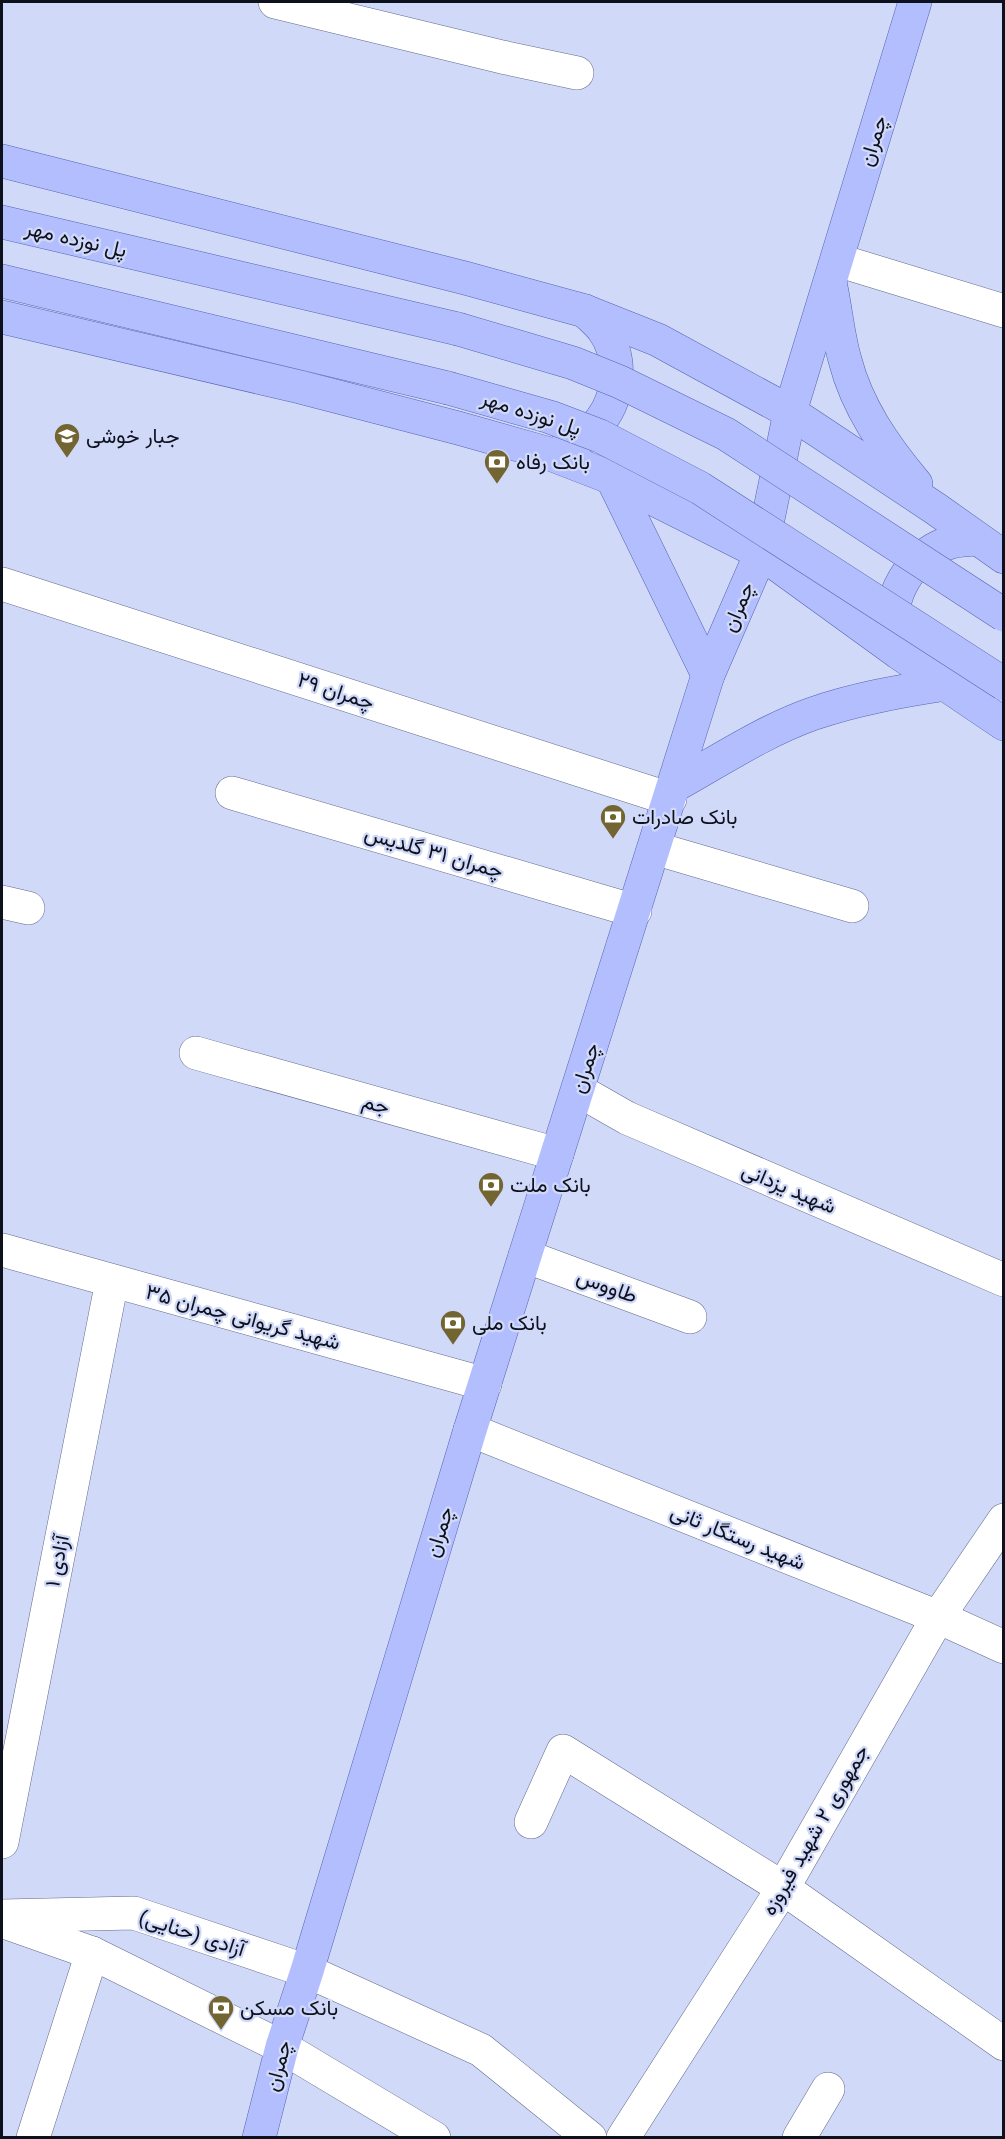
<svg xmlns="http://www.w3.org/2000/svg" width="1005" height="2139" font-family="Arial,Vazirmatn,sans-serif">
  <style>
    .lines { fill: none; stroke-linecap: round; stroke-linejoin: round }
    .minor-casing { stroke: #626a8c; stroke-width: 34 }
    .secondary-casing { stroke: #626a8c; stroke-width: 34 }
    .primary-casing { stroke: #5764af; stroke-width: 34 }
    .minor { stroke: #fff; stroke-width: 33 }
    .secondary { stroke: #fff; stroke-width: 33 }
    .primary { stroke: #b2befe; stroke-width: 33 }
    .primary-bridge-casing { stroke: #5764af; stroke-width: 34; stroke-linecap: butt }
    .primary-bridge { stroke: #b2befe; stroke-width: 33 }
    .labels { text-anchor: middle; stroke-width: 4.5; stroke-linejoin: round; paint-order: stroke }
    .street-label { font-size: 21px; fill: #0d101d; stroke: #d1d9f9 }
    .poi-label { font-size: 21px; fill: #0d101d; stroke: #d1d9f9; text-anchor: start }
  </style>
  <rect width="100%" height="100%" fill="#d1d9f9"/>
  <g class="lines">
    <g class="minor-casing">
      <g id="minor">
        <polyline points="275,2 502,57 577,73"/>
        <polyline points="837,260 1004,311"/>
        <polyline points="2,584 670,799"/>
        <polyline points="232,793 635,911"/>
        <polyline points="654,848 852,906"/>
        <polyline points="2,902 28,908"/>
        <polyline points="196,1053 557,1154"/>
        <polyline points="578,1090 627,1118 1004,1280"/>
        <polyline points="2,1250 485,1384"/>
        <polyline points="525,1256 690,1317"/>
        <polyline points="470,1430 938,1617 1004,1647"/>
        <polyline points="531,1822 563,1751 783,1888 1004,2044"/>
        <polyline points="2,1842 112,1281"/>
        <polyline points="33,2138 92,1953"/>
        <polyline points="623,2138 783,1888 938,1617 1004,1520"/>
        <polyline points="799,2138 828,2089"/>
      </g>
    </g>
    <g class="secondary-casing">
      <g id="secondary">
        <polyline points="2,1916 134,1913 307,1971 481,2050 590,2138"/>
        <polyline points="7,1923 92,1953 282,2047 434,2138"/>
      </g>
    </g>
    <g class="primary-casing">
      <g id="primary">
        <polyline points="2,161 465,278 585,311 658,340 790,412 936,509 1004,557"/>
        <polyline points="2,222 458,329"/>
        <polyline points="2,281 448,388"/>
        <path d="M 831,287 C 836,311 838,336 845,360 C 857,407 885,447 916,484"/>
        <polyline points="2,317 300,387 458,428 550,454 612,478 761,553 899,653 1004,724"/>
        <path d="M 567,445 C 580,439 593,432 601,420 C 621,394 622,354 602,328 C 597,322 591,317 585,311"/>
        <polyline points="612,478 708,675"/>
        <path d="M 895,638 C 885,597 910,557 948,543 C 957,540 968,540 977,539"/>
        <path d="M 674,786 C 719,761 764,731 812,714 C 855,699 901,691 946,684"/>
        <polyline points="259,2138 282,2047 307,1971 470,1430 708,675 761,553 790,412 915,2"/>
      </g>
    </g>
    <use href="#minor" class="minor"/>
    <use href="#secondary" class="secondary"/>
    <use href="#primary" class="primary"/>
    <g class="primary-bridge-casing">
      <g id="primary-bridge">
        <polyline points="458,329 573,363 620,382 726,434 1004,615"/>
        <polyline points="448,388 550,417 600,436 700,488 1004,684"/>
      </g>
    </g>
    <use href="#primary-bridge" class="primary-bridge"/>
  </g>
  <defs>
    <g id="school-pin" transform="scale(1.35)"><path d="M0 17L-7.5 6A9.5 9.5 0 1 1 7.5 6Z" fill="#736532" stroke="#d1d9f9"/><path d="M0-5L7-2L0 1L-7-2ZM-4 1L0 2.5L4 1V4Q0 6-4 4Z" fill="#fff"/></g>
    <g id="bank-pin" transform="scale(1.35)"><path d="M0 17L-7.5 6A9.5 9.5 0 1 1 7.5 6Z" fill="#736532" stroke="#d1d9f9"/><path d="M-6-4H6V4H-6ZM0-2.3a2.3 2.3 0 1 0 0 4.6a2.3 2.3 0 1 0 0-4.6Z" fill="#fff"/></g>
  </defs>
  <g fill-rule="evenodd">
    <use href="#school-pin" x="67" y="436"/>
    <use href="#bank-pin" x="497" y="462"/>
    <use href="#bank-pin" x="613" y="817"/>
    <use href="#bank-pin" x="491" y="1185"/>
    <use href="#bank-pin" x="453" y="1323"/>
    <use href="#bank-pin" x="221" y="2008"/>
  </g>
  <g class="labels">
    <g class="street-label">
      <text transform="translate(873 141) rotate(-73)" y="7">چمران</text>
      <text transform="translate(76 239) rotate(13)" y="7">پل نوزده مهر</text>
      <text transform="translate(531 413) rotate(18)" y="7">پل نوزده مهر</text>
      <text transform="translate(738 607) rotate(-67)" y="7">چمران</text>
      <text transform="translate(336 691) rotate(18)" y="7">چمران ۲۹</text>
      <text transform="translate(434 852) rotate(16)" y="7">چمران ۳۱ گلدیس</text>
      <text transform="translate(585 1068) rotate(-72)" y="7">چمران</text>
      <text transform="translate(376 1104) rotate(16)" y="7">جم</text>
      <text transform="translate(789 1188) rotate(23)" y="7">شهید یزدانی</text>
      <text transform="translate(607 1286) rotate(20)" y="7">طاووس</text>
      <text transform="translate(243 1317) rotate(15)" y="7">شهید گریوانی چمران ۳۵</text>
      <text transform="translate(439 1532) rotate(-73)" y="7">چمران</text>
      <text transform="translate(738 1537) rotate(22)" y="7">شهید رستگار ثانی</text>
      <text transform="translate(57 1561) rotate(-79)" y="7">آزادی ۱</text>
      <text transform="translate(815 1830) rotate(-60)" y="7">جمهوری ۲ شهید فیروزه</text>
      <text transform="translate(192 1933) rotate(18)" y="7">آزادی (حنایی)</text>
      <text transform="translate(278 2066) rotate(-75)" y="7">چمران</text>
    </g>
    <g class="poi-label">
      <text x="86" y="443">جبار خوشی</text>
      <text x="516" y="469">بانک رفاه</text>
      <text x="632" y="824">بانک صادرات</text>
      <text x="510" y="1192">بانک ملت</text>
      <text x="472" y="1330">بانک ملی</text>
      <text x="240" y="2015">بانک مسکن</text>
    </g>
  </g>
  <rect width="1005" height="2139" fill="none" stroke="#0d101d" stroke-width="6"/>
</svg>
